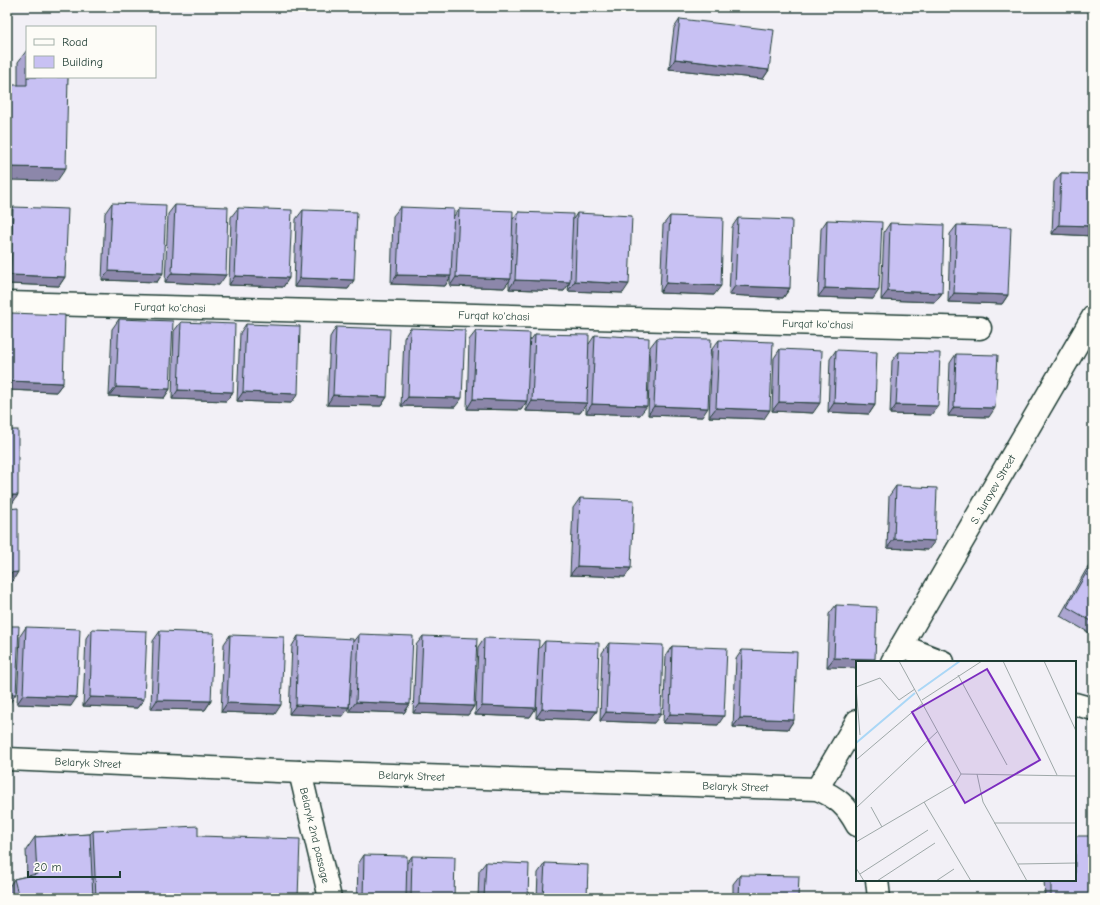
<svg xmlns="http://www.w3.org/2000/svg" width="1100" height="905" font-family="'Comic Neue',sans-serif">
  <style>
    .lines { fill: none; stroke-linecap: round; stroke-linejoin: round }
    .street-casing { stroke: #1f3d34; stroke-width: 25 }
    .secondary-casing { stroke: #1f3d34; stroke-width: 25 }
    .street { stroke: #fdfcf7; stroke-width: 22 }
    .secondary { stroke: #fdfcf7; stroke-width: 22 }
    .wall { fill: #aca6d1; stroke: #1f3d34 }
    .shaded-wall { fill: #8c87aa; stroke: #1f3d34 }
    .building { fill: #c8c1f3; stroke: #1f3d34 }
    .labels { text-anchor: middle; stroke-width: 4; stroke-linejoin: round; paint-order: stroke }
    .street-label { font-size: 11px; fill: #1f3d34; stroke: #fdfcf7 }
    .inset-river { fill: none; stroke: #aad7f6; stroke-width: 2 }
    .inset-road { fill: none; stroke: #9ea8a8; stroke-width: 1 }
    .view { fill: #7b2cbf; fill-opacity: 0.15; stroke: #7b2cbf; stroke-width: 2 }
    .inset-edge { fill: none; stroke: #1f3d34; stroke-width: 2 }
  </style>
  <rect width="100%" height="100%" fill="#f2f0f6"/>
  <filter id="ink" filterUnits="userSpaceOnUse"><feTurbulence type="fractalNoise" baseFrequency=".025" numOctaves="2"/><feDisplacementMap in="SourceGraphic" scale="8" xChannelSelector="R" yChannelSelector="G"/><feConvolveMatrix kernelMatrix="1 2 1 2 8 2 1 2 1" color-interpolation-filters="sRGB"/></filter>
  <g filter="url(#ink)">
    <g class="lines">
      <g class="street-casing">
        <g id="street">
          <path id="s1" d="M 7,303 L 980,328"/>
          <polyline points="902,646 943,662"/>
          <path id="s2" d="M 892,662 L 1093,317"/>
          <polyline points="1075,704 1093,709"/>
          <path id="s3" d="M 300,772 L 330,898"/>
          <polyline points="817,789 857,721"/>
        </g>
      </g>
      <g class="secondary-casing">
        <g id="secondary">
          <path id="s4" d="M 7,759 L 300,772 L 817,789 C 837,797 847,806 857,825"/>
          <polyline points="877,880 879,898"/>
        </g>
      </g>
      <use href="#street" class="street"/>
      <use href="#secondary" class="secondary"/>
    </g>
    <g class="wall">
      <polygon points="680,19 769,70 763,79 669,69 674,28"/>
      <polygon points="27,50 27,77 68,77 57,181 18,85 18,62"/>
      <polygon points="1061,173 1093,174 1093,236 1052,234 1054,182"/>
      <polygon points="112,203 163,273 157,282 102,280 105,213"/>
      <polygon points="175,205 219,285 165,282 168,214"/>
      <polygon points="13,207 65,277 59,286 7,284 7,216"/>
      <polygon points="400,207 454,216 459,209 513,219 518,212 572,221 577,213 623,293 568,291 569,283 564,291 509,289 509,281 504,288 450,286 450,278 445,286 391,284 393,216"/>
      <polygon points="238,208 289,278 283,287 229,285 231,217"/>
      <polygon points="303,210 354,280 348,289 294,287 296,219"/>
      <polygon points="670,216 714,295 660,293 663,225"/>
      <polygon points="738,218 790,288 783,298 729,295 732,227"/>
      <polygon points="827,220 873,299 818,297 821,229"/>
      <polygon points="890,223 942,293 935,302 881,300 884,232"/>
      <polygon points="957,225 1008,295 1002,304 948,302 950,234"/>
      <polygon points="11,313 63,383 56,392 7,390 7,318"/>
      <polygon points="119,319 170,389 164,398 109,396 112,329"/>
      <polygon points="181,322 233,392 226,401 172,399 174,331"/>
      <polygon points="246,324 291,403 237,401 240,333"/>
      <polygon points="336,327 387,397 381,406 327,405 330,337"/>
      <polygon points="410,328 455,407 401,406 404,338"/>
      <polygon points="476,331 530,341 535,334 589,344 595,335 640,415 586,413 586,404 580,413 526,411 526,402 521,410 467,409 469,340"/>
      <polygon points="657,338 702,417 648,415 650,347"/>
      <polygon points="719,340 764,419 709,417 712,349"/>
      <polygon points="780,349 813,413 772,411 774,358"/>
      <polygon points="836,350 875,405 869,414 828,412 830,359"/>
      <polygon points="899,352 931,415 890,414 892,361"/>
      <polygon points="956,354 989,417 948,416 950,363"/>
      <polygon points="896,486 928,550 887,548 889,496"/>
      <polygon points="580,498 631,568 625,577 570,575 573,508"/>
      <polygon points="1093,561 1093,635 1060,616 1086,570"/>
      <polygon points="836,605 873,662 827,667 829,614"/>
      <polygon points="26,627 71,706 17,704 20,636"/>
      <polygon points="92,629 144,699 137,708 83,706 86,638"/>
      <polygon points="160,631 211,701 205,710 151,709 153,641"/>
      <polygon points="359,634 410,704 404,713 349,711 352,643"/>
      <polygon points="230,635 275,714 221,712 224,644"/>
      <polygon points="298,636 343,716 289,714 292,646"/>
      <polygon points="423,636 474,706 468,715 413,713 416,645"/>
      <polygon points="484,638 536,708 530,717 475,715 478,647"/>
      <polygon points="545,641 597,711 590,720 536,718 538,650"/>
      <polygon points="609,643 654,723 600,721 602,653"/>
      <polygon points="672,646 718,725 663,723 666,655"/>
      <polygon points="742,650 794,720 788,729 733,727 736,659"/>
      <polygon points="93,831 198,836 298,898 7,898 7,890 14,879 27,876 26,850 35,837 90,834"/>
      <polygon points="364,855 407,863 412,856 454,898 357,898 358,864"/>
      <polygon points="486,862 528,898 478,898 479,871"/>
      <polygon points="545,863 587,898 537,898 538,873"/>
      <polygon points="740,875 798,898 733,898 733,884"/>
      <polygon points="1044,880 1075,880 1093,898 1045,898"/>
    </g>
    <g class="shaded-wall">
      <polygon points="675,59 769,70 763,79 669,69"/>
      <polygon points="7,167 66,168 57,181 7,180"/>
      <polygon points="1059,225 1093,226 1093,236 1052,234"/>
      <polygon points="109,271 163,273 157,282 102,280"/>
      <polygon points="172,273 226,275 219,285 165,282"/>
      <polygon points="11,275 65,277 59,286 7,284 7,280"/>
      <polygon points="397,275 451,276 445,286 391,284"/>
      <polygon points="235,276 289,278 283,287 229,285"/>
      <polygon points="456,277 511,279 504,288 450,286"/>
      <polygon points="300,278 354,280 348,289 294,287"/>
      <polygon points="515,280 570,282 564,291 509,289"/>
      <polygon points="575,281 629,284 623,293 568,291"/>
      <polygon points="666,283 721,286 714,295 660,293"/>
      <polygon points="735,286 790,288 783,298 729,295"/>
      <polygon points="825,288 879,290 873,299 818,297"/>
      <polygon points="888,291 942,293 935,302 881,300"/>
      <polygon points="954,293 1008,295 1002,304 948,302"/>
      <polygon points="8,381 63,383 56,392 7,390 7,382"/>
      <polygon points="116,387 170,389 164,398 109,396"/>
      <polygon points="178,390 233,392 226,401 172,399"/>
      <polygon points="243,392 298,394 291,403 237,401"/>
      <polygon points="333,395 387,397 381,406 327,405"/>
      <polygon points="408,397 462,398 455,407 401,406"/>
      <polygon points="473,399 527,401 521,410 467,409"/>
      <polygon points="532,401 587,403 580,413 526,411"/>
      <polygon points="779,402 820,403 813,413 772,411"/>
      <polygon points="834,403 875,405 869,414 828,412"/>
      <polygon points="592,404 647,406 640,415 586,413"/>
      <polygon points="896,405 938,406 931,415 890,414"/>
      <polygon points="654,406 708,408 702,417 648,415"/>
      <polygon points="954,407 995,408 989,417 948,416"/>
      <polygon points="716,408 770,410 764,419 709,417"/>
      <polygon points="7,495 18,495 12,504 7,504"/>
      <polygon points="894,539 935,541 928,550 887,548"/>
      <polygon points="577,566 631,568 625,577 570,575"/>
      <polygon points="18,572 12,582 7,582 7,573"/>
      <polygon points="834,658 875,659 873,662 857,662 857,668 827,667"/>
      <polygon points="7,694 16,694 10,703 7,703"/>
      <polygon points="23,695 77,697 71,706 17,704"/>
      <polygon points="90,697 144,699 137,708 83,706"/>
      <polygon points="157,700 211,701 205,710 151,709"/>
      <polygon points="356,702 410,704 404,713 349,711"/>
      <polygon points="227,703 281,705 275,714 221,712"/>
      <polygon points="420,704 474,706 468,715 413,713"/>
      <polygon points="296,705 349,707 343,716 289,714"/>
      <polygon points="482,706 536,708 530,717 475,715"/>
      <polygon points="542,709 597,711 590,720 536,718"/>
      <polygon points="606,712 661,714 654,723 600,721"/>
      <polygon points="670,714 724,716 718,725 663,723"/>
      <polygon points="740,718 794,720 788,729 733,727"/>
    </g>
    <g class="building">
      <polygon points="680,19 774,30 769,70 675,59"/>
      <polygon points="27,77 68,77 66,168 7,167 7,85 27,85"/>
      <polygon points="1061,173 1093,174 1093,226 1059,225"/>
      <polygon points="112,203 166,205 163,273 109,271"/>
      <polygon points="175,205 228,207 226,275 172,273"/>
      <polygon points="13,207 68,209 65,277 11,275"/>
      <polygon points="400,207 454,209 451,276 397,275"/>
      <polygon points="238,208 292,210 289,278 235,276"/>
      <polygon points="459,209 513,211 511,279 456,277"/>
      <polygon points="303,210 357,212 354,280 300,278"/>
      <polygon points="518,212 573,214 570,282 515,280"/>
      <polygon points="577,213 632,216 629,284 575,281"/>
      <polygon points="670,216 723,218 721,286 666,283"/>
      <polygon points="738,218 792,220 790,288 735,286"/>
      <polygon points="827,220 882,222 879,290 825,288"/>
      <polygon points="890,223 944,225 942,293 888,291"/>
      <polygon points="957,225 1011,227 1008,295 954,293"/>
      <polygon points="11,313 65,315 63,383 8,381"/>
      <polygon points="119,319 173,321 170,389 116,387"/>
      <polygon points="181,322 235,324 233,392 178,390"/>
      <polygon points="246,324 300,326 298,394 243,392"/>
      <polygon points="336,327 390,329 387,397 333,395"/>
      <polygon points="410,328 465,330 462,398 408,397"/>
      <polygon points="476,331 530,333 527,401 473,399"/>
      <polygon points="535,334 589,335 587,403 532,401"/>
      <polygon points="595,335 649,338 647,406 592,404"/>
      <polygon points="657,338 711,339 708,408 654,406"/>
      <polygon points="719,340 773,342 770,410 716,408"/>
      <polygon points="780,349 822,351 820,403 779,402"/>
      <polygon points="836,350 877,352 875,405 834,403"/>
      <polygon points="899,352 940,353 938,406 896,405"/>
      <polygon points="956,354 998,355 995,408 954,407"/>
      <rect x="7" y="430" width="11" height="65"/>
      <polygon points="896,486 937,488 935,541 894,539"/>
      <polygon points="580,498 634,500 631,568 577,566"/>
      <polygon points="18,508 18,572 7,573 7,509"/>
      <polygon points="1093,561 1093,622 1067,607"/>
      <polygon points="836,605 877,607 875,659 834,658"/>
      <polygon points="7,626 19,626 16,694 7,694"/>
      <polygon points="26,627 80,629 77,697 23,695"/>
      <polygon points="92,629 147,631 144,699 90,697"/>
      <polygon points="160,631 214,633 211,701 157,700"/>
      <polygon points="359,634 413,636 410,704 356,702"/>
      <polygon points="230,635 284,637 281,705 227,703"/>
      <polygon points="298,636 353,639 349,707 296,705"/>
      <polygon points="423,636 477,638 474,706 420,704"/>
      <polygon points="484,638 539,640 536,708 482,706"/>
      <polygon points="545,641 599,643 597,711 542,709"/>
      <polygon points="609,643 663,645 661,714 606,712"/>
      <polygon points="672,646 727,648 724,716 670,714"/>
      <polygon points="742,650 797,652 794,720 740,718"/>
      <polygon points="198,826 198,836 300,839 298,898 96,898 93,831"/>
      <polygon points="90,834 93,898 19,898 14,879 37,874 35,837"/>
      <polygon points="1075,836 1093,836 1093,898 1051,898 1051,880 1075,880"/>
      <polygon points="364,855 407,856 406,898 363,898"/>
      <polygon points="412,856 455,857 454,898 411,898"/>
      <polygon points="486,862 529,864 528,898 484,898"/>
      <polygon points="545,863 588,865 587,898 543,898"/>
      <polygon points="740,875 799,876 798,898 739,898"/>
    </g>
  </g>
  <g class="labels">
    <g class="street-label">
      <text dy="4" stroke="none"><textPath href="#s1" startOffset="163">Furqat ko'chasi</textPath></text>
      <text dy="4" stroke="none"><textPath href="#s1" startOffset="487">Furqat ko'chasi</textPath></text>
      <text dy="4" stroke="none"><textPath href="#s1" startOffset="811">Furqat ko'chasi</textPath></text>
      <text dy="4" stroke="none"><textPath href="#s2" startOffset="200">S. Jurayev Street</textPath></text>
      <text dy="4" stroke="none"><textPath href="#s4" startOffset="81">Belaryk Street</textPath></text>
      <text dy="4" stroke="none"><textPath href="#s4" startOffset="405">Belaryk Street</textPath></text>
      <text dy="4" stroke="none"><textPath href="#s4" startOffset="729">Belaryk Street</textPath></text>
      <text dy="4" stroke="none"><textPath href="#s3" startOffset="65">Belaryk 2nd passage</textPath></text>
    </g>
  </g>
  <g transform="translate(856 661)">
    <rect width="220" height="220" fill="#f2f0f6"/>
    <path class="inset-river" d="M 62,30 L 104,0M 0,82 L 59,32"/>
    <path class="inset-road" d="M 43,0 L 105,113M 147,0 L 201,114M 188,0 L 220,70M 102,14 L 151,104M 0,26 L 24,17 L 43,39 L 59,28M 0,26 L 4,74M 66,39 L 126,0M 0,99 L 67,42M 105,113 L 220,115M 121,113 L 127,141 L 171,220M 68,141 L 115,220M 15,146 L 26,166M 0,147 L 82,70M 138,162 L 220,162M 0,181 L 99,123 L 105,113M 162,203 L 220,202M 0,207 L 8,220M 4,213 L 72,169M 21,220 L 79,182M 80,220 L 98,208"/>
    <path class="view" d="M 131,8 L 184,99 L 109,142 L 56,51 Z"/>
    <rect width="220" height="220" class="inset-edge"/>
  </g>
  <rect width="1100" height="905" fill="none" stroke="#fdfcf7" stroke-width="24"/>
  <rect x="12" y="12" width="1076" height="881" fill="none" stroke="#1f3d34" stroke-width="1.5" filter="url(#ink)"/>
  <rect x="26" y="26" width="130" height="52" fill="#fdfcf7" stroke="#a4b0a9"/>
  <rect x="34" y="39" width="20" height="6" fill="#fdfcf7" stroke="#a4b0a9"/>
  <text x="62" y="46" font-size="12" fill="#1f3d34">Road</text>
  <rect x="34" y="56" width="20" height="12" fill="#c8c1f3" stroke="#a4b0a9"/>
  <text x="62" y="66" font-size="12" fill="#1f3d34">Building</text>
  <path d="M28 871v6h92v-6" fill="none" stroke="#1f3d34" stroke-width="2"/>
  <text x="34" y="871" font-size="12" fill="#1f3d34" stroke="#fdfcf7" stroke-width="3" paint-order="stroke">20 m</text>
</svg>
